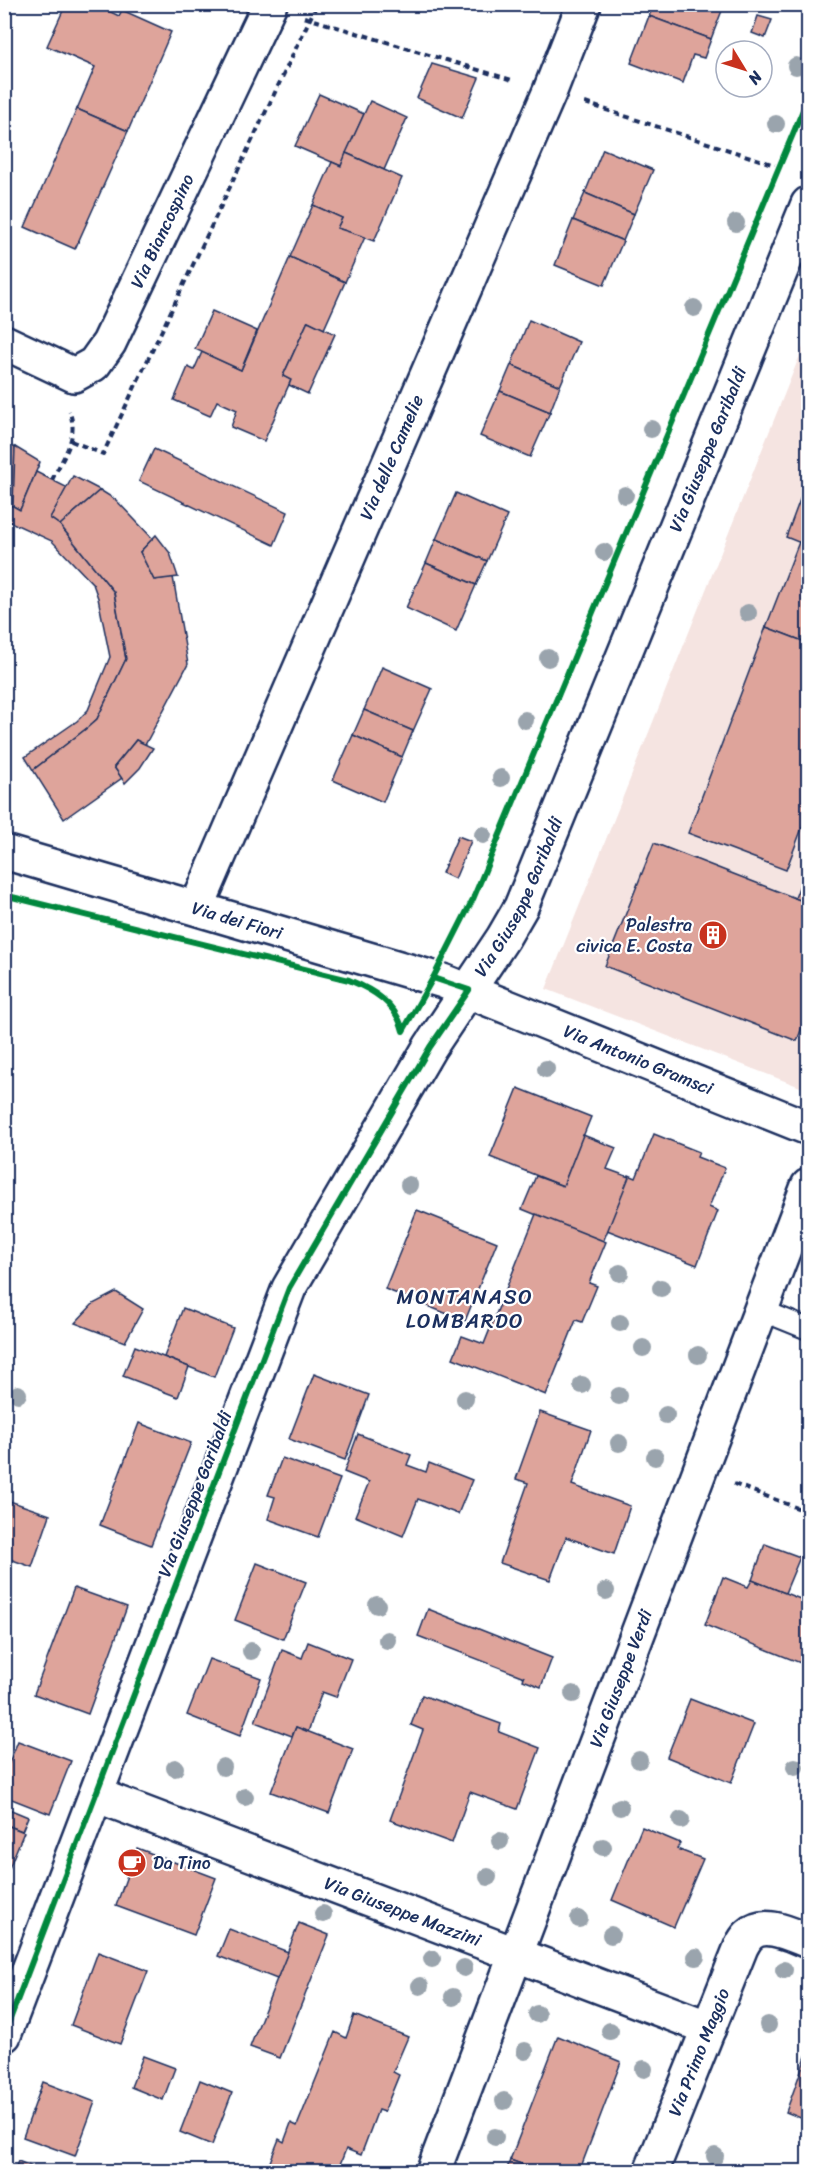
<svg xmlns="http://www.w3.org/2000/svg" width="813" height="2176" font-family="Sriracha,sans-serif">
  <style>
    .built { fill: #f5e4e1 }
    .building { fill: #dea49b; stroke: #1b2f5e; stroke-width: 1.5 }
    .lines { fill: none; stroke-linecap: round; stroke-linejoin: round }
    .lane-casing { stroke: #1b2f5e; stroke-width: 24 }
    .street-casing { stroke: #1b2f5e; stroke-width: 38 }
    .path { stroke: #1b2f5e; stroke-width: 4; stroke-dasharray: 6 4.5; stroke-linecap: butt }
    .lane { stroke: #fff; stroke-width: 20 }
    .street { stroke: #fff; stroke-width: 33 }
    .cycleway-casing { stroke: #fff; stroke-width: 10 }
    .cycleway { stroke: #00873e; stroke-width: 6 }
    .tree { fill: #9aa4ad }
    .labels { text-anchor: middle; stroke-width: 4.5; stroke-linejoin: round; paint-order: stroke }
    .street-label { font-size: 18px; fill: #1b2f5e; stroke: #fff }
    .poi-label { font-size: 18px; fill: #1b2f5e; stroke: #fff; text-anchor: end }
    .quarter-label { font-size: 21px; letter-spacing: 1.5px; fill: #1b2f5e; stroke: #fff }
  </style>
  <rect width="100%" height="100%" fill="#fff"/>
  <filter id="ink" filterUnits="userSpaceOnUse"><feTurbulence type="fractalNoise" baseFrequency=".0167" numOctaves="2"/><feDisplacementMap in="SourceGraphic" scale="12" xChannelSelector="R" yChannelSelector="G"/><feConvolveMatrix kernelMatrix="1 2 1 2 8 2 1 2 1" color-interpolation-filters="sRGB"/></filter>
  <g filter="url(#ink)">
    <polygon class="built" points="808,335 808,1090 546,989"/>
    <g class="building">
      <polygon points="66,4 94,4 119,16 122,10 171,32 128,131 77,109 95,67 47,46"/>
      <polygon points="654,4 713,4 723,8 711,39 649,16"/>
      <polygon points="649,16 711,39 704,58 693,55 683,83 631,63"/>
      <polygon points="758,16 772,20 765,38 752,33"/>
      <polygon points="432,64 479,78 462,118 417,98"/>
      <polygon points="319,94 364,114 341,166 295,146"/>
      <polygon points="370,101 407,118 384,170 346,153"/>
      <polygon points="77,109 128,131 75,249 25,227"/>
      <polygon points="603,149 653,170 634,214 585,193"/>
      <polygon points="346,153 402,178 374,241 337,228 342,218 313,205 332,162 341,166"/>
      <polygon points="585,193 634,214 623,241 573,220"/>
      <polygon points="313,205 342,218 337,228 365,237 345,282 290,257"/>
      <polygon points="573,220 623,241 604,285 555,265"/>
      <polygon points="290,257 345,282 324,329 308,321 283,376 291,380 264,441 231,427 237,410 217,401 210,416 174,400 188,367 194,370 202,352 241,370"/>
      <polygon points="212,311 257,331 241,370 195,349"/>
      <polygon points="529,320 579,342 560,386 511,365"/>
      <polygon points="308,321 335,334 308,394 289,385 291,380 283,376"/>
      <polygon points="511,365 560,386 550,412 500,391"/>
      <polygon points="500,391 550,412 530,457 480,436"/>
      <polygon points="4,447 15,447 13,506 4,506"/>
      <polygon points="15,447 40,462 20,510 13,506"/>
      <polygon points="154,449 288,512 274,545 139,481"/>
      <polygon points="36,472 68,488 50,518 60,525 114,592 126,659 97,719 87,728 33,770 25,757 77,721 88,710 110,657 98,598 93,584 52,541 4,519 4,506 13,506 20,510"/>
      <polygon points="73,476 100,490 60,525 50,518"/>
      <polygon points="808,478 808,546 786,537"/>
      <polygon points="100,490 116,500 153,539 140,552 154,580 173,577 188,664 145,745 136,740 114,767 122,778 64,819 33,770 87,728 97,719 126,659 114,592 60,525"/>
      <polygon points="456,493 507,516 487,561 436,539"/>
      <polygon points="156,535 170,553 178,577 154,580 140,552"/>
      <polygon points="436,539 487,561 476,585 426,563"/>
      <polygon points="799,542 808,546 808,643 766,627"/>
      <polygon points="426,563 476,585 456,631 406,608"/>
      <polygon points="766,627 808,643 808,816 807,815 786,870 688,833"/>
      <polygon points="382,667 432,689 413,731 364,710"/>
      <polygon points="364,710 413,731 402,757 353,735"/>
      <polygon points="353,735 402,757 383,802 333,780"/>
      <polygon points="136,740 153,748 140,768 125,783 114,767"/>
      <polygon points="458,836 471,841 455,879 442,873"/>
      <polygon points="654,843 808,903 808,1011 797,1041 605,966"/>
      <polygon points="808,863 808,903 795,898"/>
      <polygon points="518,1088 591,1117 563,1186 490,1157"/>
      <polygon points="654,1134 699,1152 697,1157 725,1168 709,1207 718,1211 697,1265 607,1230 629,1175 636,1178"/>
      <polygon points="583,1135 616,1148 607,1169 629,1177 603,1242 522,1209 536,1176 563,1186"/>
      <polygon points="417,1210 497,1242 465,1321 385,1289"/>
      <polygon points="536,1214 606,1242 589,1283 597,1286 582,1322 576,1320 546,1395 453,1358 462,1336 484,1344"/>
      <polygon points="116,1292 143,1309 125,1342 75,1323 93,1304"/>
      <polygon points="183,1308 233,1328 214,1377 164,1357"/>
      <polygon points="135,1346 189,1367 178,1397 123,1376"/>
      <polygon points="314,1374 369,1395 345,1460 289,1439"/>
      <polygon points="540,1412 591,1430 572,1485 630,1506 614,1554 566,1537 550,1580 500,1563 528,1483 516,1479"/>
      <polygon points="139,1423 191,1443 151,1545 100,1525"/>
      <polygon points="358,1434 411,1455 407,1465 426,1472 429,1463 472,1480 458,1514 418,1499 403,1536 355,1516 369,1482 344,1472"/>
      <polygon points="282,1458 340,1479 318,1537 268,1519 275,1497 268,1495"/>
      <polygon points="4,1499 50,1515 32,1567 4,1557"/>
      <polygon points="765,1544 800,1557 785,1593 752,1580"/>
      <polygon points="257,1563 306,1582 283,1639 235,1620"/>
      <polygon points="723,1577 748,1587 752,1580 808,1602 808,1666 705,1625"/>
      <polygon points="74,1588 127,1607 88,1714 34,1694"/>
      <polygon points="428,1609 552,1658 541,1687 523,1680 524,1677 418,1636"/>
      <polygon points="308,1642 351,1659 336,1697 322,1692 308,1732 296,1727 292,1736 255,1722 282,1650 302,1658"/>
      <polygon points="209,1659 261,1678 240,1736 187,1715"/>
      <polygon points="422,1695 501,1724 499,1732 540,1748 517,1809 470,1792 452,1843 390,1820 423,1730 411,1725"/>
      <polygon points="690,1699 754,1724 731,1783 667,1757"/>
      <polygon points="296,1727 353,1749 329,1813 271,1792"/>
      <polygon points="18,1741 71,1761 50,1814 4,1796 4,1775"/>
      <polygon points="4,1807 28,1817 22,1831 4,1824"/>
      <polygon points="4,1824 24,1832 4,1880"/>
      <polygon points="642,1827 680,1843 677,1849 703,1859 674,1927 612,1900"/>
      <polygon points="137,1848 216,1878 194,1935 116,1906"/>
      <polygon points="299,1923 329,1935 280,2058 250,2047"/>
      <polygon points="229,1929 288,1952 277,1979 218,1956"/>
      <polygon points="98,1952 148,1971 120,2044 71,2025"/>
      <polygon points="354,2015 408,2037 393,2072 399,2075 384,2112 378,2110 361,2155 346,2149 337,2172 266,2172 279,2139 284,2142 291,2123 297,2126 335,2032 346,2038"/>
      <polygon points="558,2036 621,2062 579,2172 534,2172 535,2169 510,2160"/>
      <polygon points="808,2051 808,2121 786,2112"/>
      <polygon points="143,2056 175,2068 163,2100 131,2087"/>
      <polygon points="200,2080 232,2093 212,2145 180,2132"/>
      <polygon points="43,2082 95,2102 75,2156 23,2137"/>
      <polygon points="510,2160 535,2169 534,2172 506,2172"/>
      <polygon points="18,2161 45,2172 14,2172"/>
    </g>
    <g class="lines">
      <g class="lane-casing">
        <polyline id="lane" points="761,1310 808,1329"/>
      </g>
      <g class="street-casing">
        <g id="street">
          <path id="s1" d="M 4,342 L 74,375 L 94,364 L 109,343 L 270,4"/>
          <path id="s2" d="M 4,852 L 443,981 L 808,1128"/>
          <path id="s3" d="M 197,907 L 550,91 L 584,4"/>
          <path id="s4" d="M 96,1795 L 709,2028"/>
          <path id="s5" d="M 4,2035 L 289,1288 L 430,1047 L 503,938 L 521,907 L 808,204"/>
          <path id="s6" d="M 433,2172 L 808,1186"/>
          <path id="s7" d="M 651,2172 L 741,1947 C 743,1943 746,1938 749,1935 C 765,1920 792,1935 808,1941"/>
        </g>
      </g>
      <g class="path">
        <polyline points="304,17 515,81"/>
        <polyline points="585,103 781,167"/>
        <polyline points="71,441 103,454 317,4"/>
        <path d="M 52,480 C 63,457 80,436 69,411"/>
        <polyline points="734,1484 808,1512"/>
      </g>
      <use href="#lane" class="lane"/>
      <use href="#street" class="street"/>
      <g class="cycleway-casing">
        <g id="cycleway">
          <path d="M 4,895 L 349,980 C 373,990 396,1003 403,1031 L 433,978 L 473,899 L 808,98"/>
          <polyline points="4,2035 289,1288 430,1047 469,990 433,978"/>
        </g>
      </g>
      <use href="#cycleway" class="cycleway"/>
    </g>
    <g class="tree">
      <circle cx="796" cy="66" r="9"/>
      <circle cx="776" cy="124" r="9"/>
      <circle cx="736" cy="223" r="9"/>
      <circle cx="694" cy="308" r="9"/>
      <circle cx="651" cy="429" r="9"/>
      <circle cx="625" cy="495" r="9"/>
      <circle cx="604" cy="552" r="9"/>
      <circle cx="748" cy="613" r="9"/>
      <circle cx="548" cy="658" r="9"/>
      <circle cx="525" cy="720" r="9"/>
      <circle cx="501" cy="778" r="9"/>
      <circle cx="483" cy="835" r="9"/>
      <circle cx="546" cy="1069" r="9"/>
      <circle cx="409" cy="1185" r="9"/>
      <circle cx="620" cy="1273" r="9"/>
      <circle cx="661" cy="1288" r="9"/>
      <circle cx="620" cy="1323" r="9"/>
      <circle cx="643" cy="1348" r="9"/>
      <circle cx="698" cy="1355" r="9"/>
      <circle cx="582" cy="1385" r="9"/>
      <circle cx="18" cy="1394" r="9"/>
      <circle cx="619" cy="1396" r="9"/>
      <circle cx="465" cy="1399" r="9"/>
      <circle cx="666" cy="1415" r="9"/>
      <circle cx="619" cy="1443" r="9"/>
      <circle cx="655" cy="1457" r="9"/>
      <circle cx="606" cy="1591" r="9"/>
      <circle cx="377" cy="1605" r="9"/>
      <circle cx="387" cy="1640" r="9"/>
      <circle cx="251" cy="1651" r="9"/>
      <circle cx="573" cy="1694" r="9"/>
      <circle cx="639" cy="1760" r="9"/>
      <circle cx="223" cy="1767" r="9"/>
      <circle cx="795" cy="1767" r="9"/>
      <circle cx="175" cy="1768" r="9"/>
      <circle cx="245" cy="1797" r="9"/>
      <circle cx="620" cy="1807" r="9"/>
      <circle cx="681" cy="1820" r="9"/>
      <circle cx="500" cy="1841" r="9"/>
      <circle cx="603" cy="1847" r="9"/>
      <circle cx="488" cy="1877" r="9"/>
      <circle cx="323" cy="1914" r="9"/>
      <circle cx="579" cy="1919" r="9"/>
      <circle cx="611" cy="1935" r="9"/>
      <circle cx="696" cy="1957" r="9"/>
      <circle cx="432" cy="1959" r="9"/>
      <circle cx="464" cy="1968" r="9"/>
      <circle cx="784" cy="1970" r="9"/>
      <circle cx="420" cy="1986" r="9"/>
      <circle cx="453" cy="1997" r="9"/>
      <circle cx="537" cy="2014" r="9"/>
      <circle cx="768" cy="2025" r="9"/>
      <circle cx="610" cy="2031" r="9"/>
      <circle cx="525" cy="2051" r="9"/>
      <circle cx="644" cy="2069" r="9"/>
      <circle cx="504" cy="2101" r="9"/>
      <circle cx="495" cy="2137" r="9"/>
      <circle cx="715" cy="2156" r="9"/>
    </g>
  </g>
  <defs>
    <g id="building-disc" transform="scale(1.5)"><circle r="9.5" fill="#c8321e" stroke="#fff"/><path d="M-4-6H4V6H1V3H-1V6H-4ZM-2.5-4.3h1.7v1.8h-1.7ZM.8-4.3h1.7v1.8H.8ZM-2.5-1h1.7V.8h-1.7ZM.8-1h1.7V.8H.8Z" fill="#fff"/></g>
    <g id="cafe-disc" transform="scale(1.5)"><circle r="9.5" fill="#c8321e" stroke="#fff"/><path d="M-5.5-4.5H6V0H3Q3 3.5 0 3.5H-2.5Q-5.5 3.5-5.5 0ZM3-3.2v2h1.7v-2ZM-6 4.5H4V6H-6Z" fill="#fff"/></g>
  </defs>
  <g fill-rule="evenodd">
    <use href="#building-disc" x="713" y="935"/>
    <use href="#cafe-disc" x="132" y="1863"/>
  </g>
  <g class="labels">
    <g class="street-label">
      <text dy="6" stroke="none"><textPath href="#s1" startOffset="250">Via Biancospino</textPath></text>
      <text dy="6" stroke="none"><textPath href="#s5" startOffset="1740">Via Giuseppe Garibaldi</textPath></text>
      <text dy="6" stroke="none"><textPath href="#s3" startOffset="490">Via delle Camelie</textPath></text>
      <text dy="6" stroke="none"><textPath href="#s5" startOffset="1254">Via Giuseppe Garibaldi</textPath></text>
      <text dy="6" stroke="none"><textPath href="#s2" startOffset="243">Via dei Fiori</textPath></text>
      <text dy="6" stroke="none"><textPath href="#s2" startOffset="668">Via Antonio Gramsci</textPath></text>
      <text transform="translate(195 1494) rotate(-69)" y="6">Via Giuseppe Garibaldi</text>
      <text dy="6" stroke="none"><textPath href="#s6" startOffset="528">Via Giuseppe Verdi</textPath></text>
      <text dy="6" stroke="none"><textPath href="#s4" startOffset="328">Via Giuseppe Mazzini</textPath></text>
      <text dy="6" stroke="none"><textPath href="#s7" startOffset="129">Via Primo Maggio</textPath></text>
    </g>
    <g class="poi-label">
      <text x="692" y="931">Palestra<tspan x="692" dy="21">civica E. Costa</tspan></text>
      <text x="153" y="1869" text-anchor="start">Da Tino</text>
    </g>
    <g class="quarter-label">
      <text x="465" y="1304">MONTANASO<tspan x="465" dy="24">LOMBARDO</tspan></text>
    </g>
  </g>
  <rect width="813" height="2176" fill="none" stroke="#fff" stroke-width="24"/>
  <rect x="12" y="12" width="789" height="2152" fill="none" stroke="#1b2f5e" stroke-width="2" filter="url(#ink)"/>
  <g transform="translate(744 69) rotate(128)"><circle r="28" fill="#ffffff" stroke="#a4acbf" stroke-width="1.5"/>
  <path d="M0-4.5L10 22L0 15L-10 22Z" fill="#c8321e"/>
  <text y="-9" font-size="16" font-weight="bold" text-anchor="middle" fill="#1b2f5e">N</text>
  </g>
</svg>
